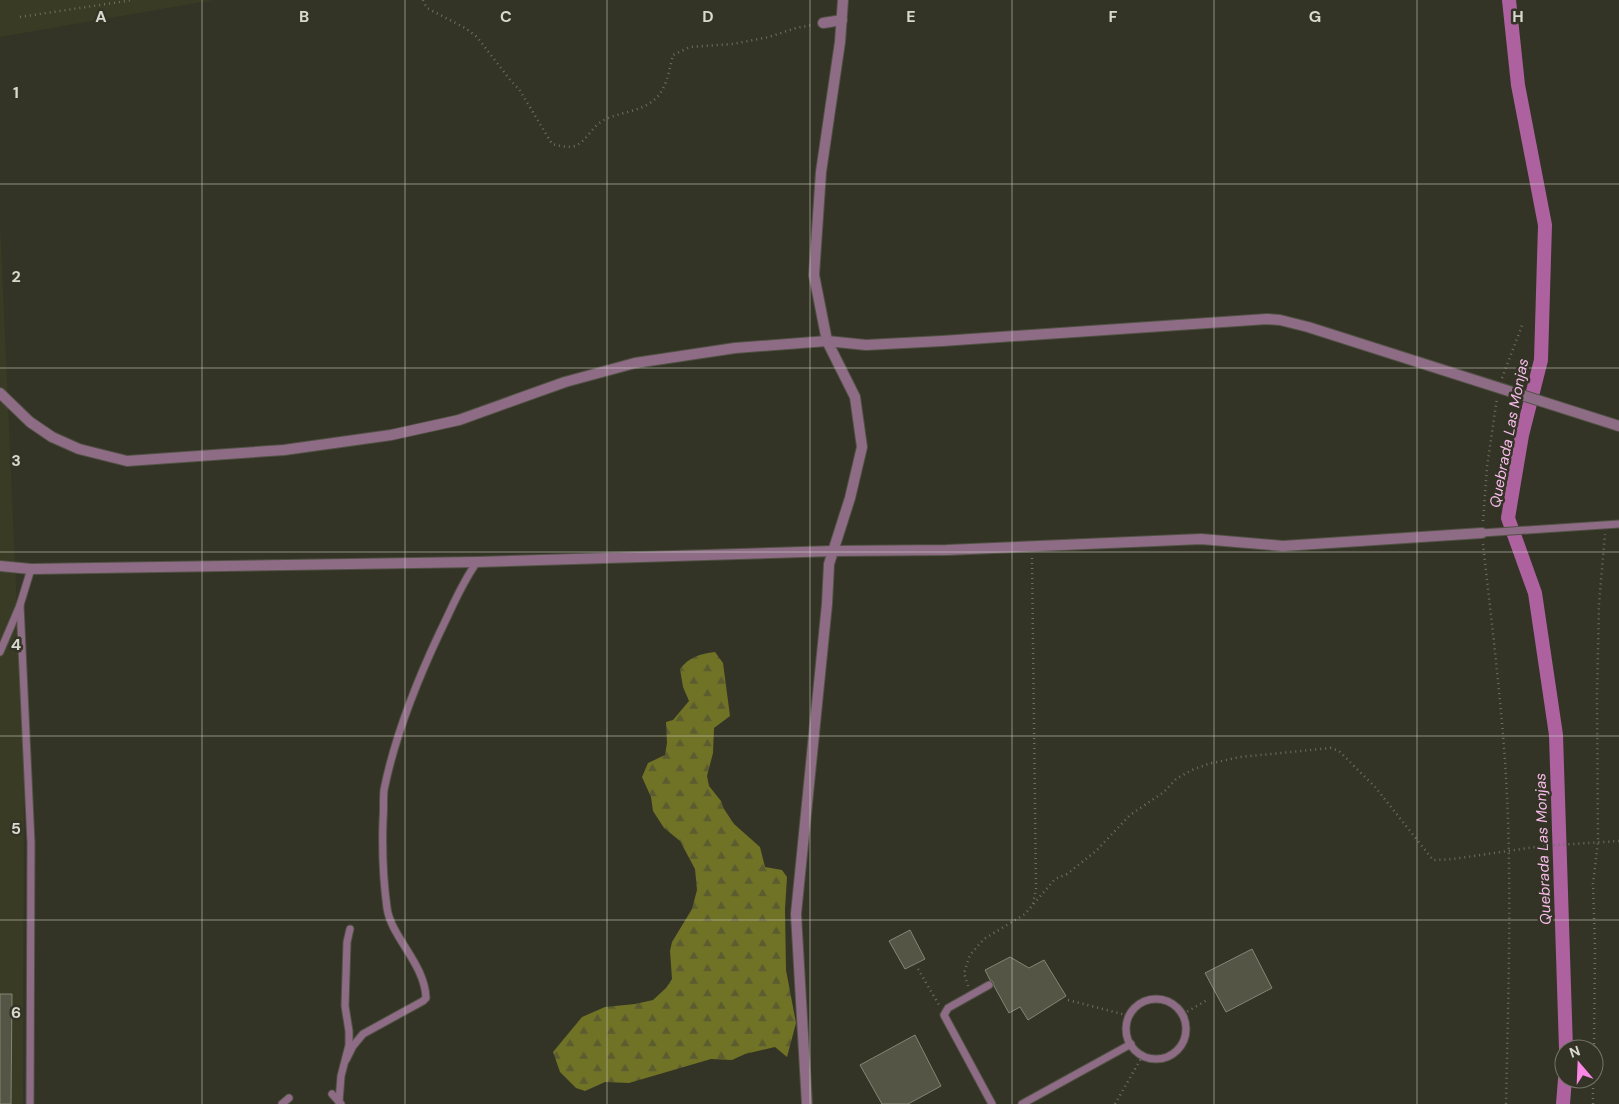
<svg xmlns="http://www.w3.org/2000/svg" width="1619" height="1104" font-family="'DM Sans',sans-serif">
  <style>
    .built { fill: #393b24 }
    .forest { fill: url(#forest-firs) }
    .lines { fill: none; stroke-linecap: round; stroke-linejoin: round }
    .canal { stroke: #ad629f; stroke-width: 14 }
    .building { fill: #545544; stroke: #848674 }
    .service-casing { stroke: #515244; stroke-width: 9 }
    .minor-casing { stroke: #515244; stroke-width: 12 }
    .path { stroke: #6f7062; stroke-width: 2.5; stroke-dasharray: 1 4; stroke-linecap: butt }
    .service { stroke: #8e6c86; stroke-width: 7 }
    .minor { stroke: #8e6c86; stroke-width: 10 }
    .grid { fill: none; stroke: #d8d9cf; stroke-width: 1; stroke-opacity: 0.55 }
    .labels { text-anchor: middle; stroke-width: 5; stroke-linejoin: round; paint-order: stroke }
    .water-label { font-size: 15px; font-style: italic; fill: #f7bbea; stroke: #333425 }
    .grid-label { font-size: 16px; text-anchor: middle; font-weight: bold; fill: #d8d9cf; stroke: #333425; stroke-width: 5; stroke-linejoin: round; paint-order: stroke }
  </style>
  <defs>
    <pattern id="forest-firs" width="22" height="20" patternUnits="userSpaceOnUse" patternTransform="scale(1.25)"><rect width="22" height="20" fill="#707225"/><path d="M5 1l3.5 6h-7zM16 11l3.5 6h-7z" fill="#5b5c30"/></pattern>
  </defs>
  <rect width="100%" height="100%" fill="#333425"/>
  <g class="built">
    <polygon points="0,0 214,0 0,37"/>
    <polygon points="0,221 24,767 23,1104 0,1104"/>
  </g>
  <path class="forest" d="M 715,652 L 723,663 L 730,716 L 714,728 L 713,753 L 707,776 L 709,786 L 721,801 L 724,809 L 734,824 L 760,847 L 765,867 L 782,870 L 787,877 L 785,909 L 786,970 L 796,1023 L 787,1057 L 775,1047 L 745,1054 L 732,1060 L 711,1059 L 629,1083 L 605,1082 L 585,1091 L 576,1088 L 560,1072 L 553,1052 L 582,1017 L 605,1007 L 635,1004 L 653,1000 L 666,988 L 672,979 L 670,951 L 672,942 L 692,909 L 697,890 L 695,869 L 680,841 L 664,828 L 653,811 L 651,797 L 642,777 L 648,763 L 665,755 L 667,743 L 666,722 L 673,720 L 689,701 L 683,687 L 680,669 C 689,657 700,654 715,652 Z"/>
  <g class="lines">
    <g class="canal">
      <polyline points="1509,0 1518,85 1545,225 1541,360 1522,435 1508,518 1535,593 1556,735 1566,1049"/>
      <polyline points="1563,1104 1565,1079"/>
    </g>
  </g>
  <g class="building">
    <polygon points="910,930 925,959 905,969 889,941"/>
    <polygon points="1252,949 1272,988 1226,1012 1205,973"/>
    <polygon points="1010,957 1029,968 1044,960 1066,996 1028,1020 1020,1007 1009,1013 994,986 993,982 990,980 985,970"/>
    <polygon points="0,994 12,994 11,1104 0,1104"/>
    <polygon points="915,1035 941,1086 908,1104 882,1104 860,1065"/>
  </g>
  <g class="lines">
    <g class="service-casing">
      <g id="service">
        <polyline points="1482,533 1619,524"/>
        <polyline points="20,605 31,843 30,1104"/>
        <polyline points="0,652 20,605 31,569"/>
        <polyline points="989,985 948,1008 944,1015 992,1104"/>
        <circle cx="1156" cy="1029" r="30"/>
        <path d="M 346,1060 L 353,1046 L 363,1034 L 423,1001 L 426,998 C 425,964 391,937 387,908 C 383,879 382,849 383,820 C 384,810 383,800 384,790 C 395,735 416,683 440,632 C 452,608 461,584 477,562"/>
        <polyline points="332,1094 341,1104"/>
        <polyline points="339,1102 341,1076 349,1045 349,1031 345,1006 347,942 350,929"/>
        <polyline points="282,1104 289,1098"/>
        <polyline points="1022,1104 1131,1044"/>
      </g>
    </g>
    <g class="minor-casing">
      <g id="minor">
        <polyline points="823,23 842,20"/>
        <polyline points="0,393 30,422 52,437 79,449 127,461 284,450 391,435 459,420 565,382 635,363 735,348 827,341 866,345 942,341 1267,319 1280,320 1308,327 1619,426"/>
        <polyline points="0,566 31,569 477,562 833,551 947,550 1201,539 1283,546 1482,533"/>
        <polyline points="807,1104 796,914 827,604 829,564 850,498 862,447 855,397 827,341 814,275 821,172 840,42 843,0"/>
      </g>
    </g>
    <g class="path">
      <path d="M 423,0 L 427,8 L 465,28 L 477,37 L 511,81 L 519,89 L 552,144 C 560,146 568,148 575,146 C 587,141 592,126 604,120 C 622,111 645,112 659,95 C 667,85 670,67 673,55 L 690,47 L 733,44 L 769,37 L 796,28 L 812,25"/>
      <polyline points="20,17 133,0"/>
      <polyline points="1502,378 1523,323"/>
      <polyline points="1483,521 1487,467 1497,398"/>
      <path d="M 1483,544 C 1493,636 1505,728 1508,820 C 1511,915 1508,1009 1506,1104"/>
      <polyline points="1032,558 1036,889 1033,904"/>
      <polyline points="918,969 939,1005"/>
      <polyline points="968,986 964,973 970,955 984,939 1025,914 1055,879 1067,874 1096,851 1130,815 1164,792 1176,779 1192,770 1208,764 1240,757 1331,748 1339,751 1376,788 1433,860 1453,859 1542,846 1619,841"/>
      <polyline points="1068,1000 1130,1016"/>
      <polyline points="1183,1014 1209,999"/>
      <polyline points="1594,1049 1595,947 1593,884 1598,841 1597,696 1599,604 1605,534"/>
      <polyline points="1115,1104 1143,1055"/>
      <polyline points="1593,1104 1593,1079"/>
    </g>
    <use href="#service" class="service"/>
    <use href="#minor" class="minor"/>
  </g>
  <path class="grid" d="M 202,0 L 202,1104M 405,0 L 405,1104M 607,0 L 607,1104M 810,0 L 810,1104M 1012,0 L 1012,1104M 1214,0 L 1214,1104M 1417,0 L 1417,1104M 0,184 L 1619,184M 0,368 L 1619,368M 0,552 L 1619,552M 0,736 L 1619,736M 0,920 L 1619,920"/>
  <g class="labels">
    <g class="water-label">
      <text transform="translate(1509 433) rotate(-79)" y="5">Quebrada Las Monjas</text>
      <text transform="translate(1543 849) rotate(-92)" y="5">Quebrada Las Monjas</text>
    </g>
  </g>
  <g class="grid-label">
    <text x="101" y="22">A</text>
    <text x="304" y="22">B</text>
    <text x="506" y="22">C</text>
    <text x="708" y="22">D</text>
    <text x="911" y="22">E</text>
    <text x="1113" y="22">F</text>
    <text x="1315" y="22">G</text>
    <text x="1518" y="22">H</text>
    <text x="16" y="98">1</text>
    <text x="16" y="282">2</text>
    <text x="16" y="466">3</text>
    <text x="16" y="650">4</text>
    <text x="16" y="834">5</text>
    <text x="16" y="1018">6</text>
  </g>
  <g transform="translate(1579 1064) rotate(341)"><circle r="24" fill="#333425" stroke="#757669"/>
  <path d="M0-4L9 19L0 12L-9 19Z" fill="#fb87e6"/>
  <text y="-8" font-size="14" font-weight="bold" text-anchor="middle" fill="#d8d9cf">N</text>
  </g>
</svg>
